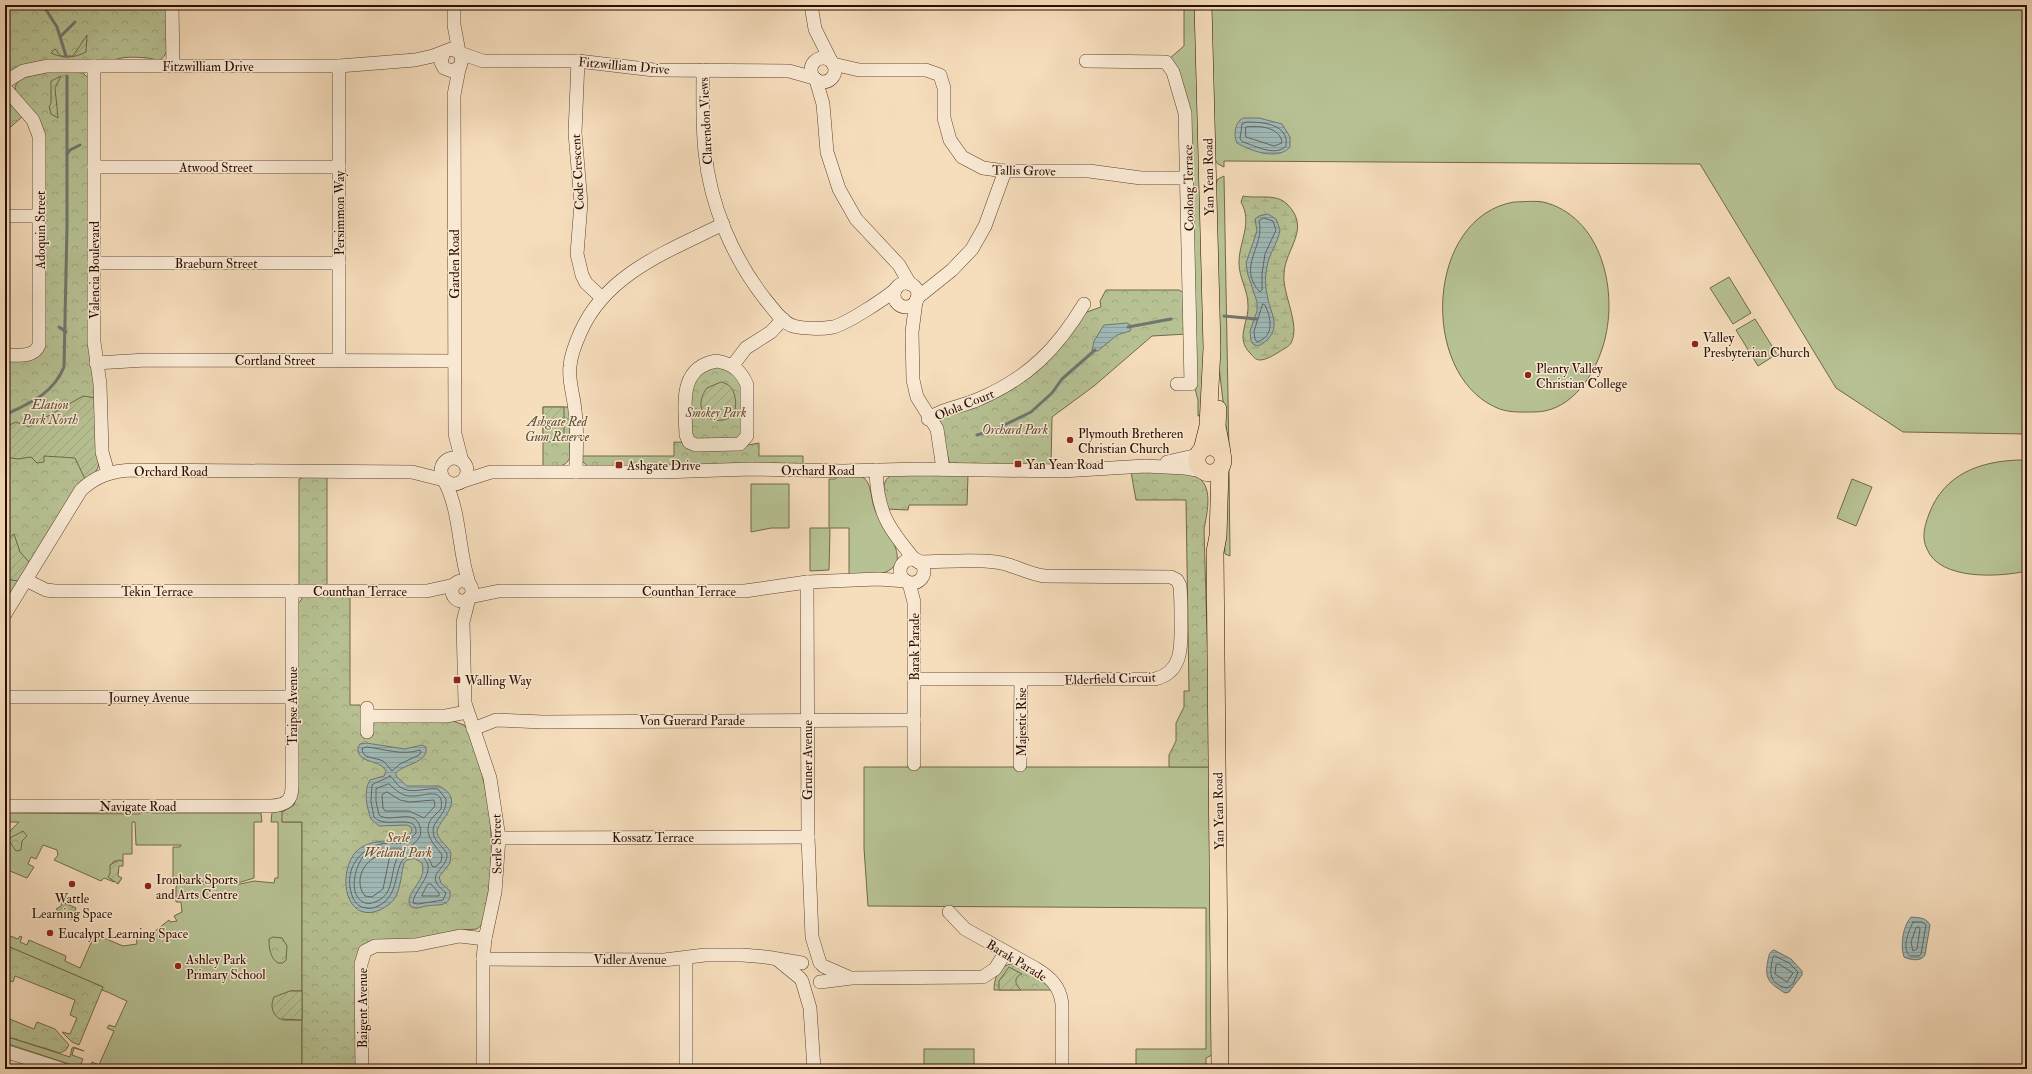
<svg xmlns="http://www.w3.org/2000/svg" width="2032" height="1074" font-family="'IM FELL Double Pica',serif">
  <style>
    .grass { fill: #b7c294; stroke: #71684a }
    .wetland { fill: url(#wetland-marsh); stroke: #71684a }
    .park { fill: url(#park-crowns); stroke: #71684a }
    .garden { fill: url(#garden-furrows); stroke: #71684a }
    .water { fill: url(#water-rules); stroke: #71756f }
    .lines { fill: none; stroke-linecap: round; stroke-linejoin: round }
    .shore { stroke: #65645c; stroke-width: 1 }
    .stream { stroke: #71756f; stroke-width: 3 }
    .minor-casing { stroke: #5e412f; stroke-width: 14 }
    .major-casing { stroke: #2b0d00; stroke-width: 18 }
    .minor { stroke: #f9e9d3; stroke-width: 13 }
    .major { stroke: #f6ddbc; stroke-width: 17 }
    .poi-dot { fill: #8f2418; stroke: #f9e9d3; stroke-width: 1.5 }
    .labels { text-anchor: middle; stroke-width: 3; stroke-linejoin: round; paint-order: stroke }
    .street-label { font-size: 13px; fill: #2b0d00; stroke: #f9e9d3 }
    .poi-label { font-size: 13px; fill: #2b0d00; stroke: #f9e9d3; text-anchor: start }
    .park-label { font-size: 13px; font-style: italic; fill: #5c4c34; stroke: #f9e9d3 }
  </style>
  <defs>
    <pattern id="wetland-marsh" width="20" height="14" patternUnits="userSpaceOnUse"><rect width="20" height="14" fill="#b7c294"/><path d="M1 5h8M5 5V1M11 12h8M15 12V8" fill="none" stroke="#9ea67e"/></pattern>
    <pattern id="park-crowns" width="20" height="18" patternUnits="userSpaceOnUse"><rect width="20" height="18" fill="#b7c294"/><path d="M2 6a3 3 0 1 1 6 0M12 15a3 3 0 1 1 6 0" fill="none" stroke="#9ea67e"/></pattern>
    <pattern id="garden-furrows" width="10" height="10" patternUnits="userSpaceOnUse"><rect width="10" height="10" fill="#b7c294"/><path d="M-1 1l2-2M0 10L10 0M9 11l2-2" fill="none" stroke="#9ea67e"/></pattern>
    <pattern id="water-rules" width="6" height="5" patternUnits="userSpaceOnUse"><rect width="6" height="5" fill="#9fbab9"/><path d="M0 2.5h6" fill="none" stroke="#899f9d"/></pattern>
  </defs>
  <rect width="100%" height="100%" fill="#f6ddbc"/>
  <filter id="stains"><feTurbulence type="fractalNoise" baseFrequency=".005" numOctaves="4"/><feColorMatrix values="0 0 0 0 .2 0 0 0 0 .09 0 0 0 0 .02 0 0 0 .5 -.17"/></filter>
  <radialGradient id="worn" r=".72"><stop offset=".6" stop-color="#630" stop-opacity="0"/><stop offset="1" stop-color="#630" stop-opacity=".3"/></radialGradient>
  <g class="grass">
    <polygon points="1184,5 1196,5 1202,217 1205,415 1198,416 1198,400 1195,389 1191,173 1170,58 1184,46"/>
    <polygon points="1209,5 2027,5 2027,434 1903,432 1836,388 1700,164 1224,161 1224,167 1218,164 1214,158"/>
    <polygon points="1224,176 1229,453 1219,367 1215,186 1218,179"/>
    <path d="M 1514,202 C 1524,202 1537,200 1547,203 C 1606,221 1620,301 1601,352 C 1591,381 1567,413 1533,412 C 1520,412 1507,413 1495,407 C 1419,372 1426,217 1514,202 Z"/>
    <polygon points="1729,277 1751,313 1733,324 1710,288"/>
    <polygon points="1755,319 1777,354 1758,366 1736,330"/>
    <path d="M 2020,460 L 2027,461 L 2027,571 C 2000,577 1940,581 1927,549 C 1921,537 1925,525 1929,514 C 1944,474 1980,461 2020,460 Z"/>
    <polygon points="1229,469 1230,556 1225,554 1223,516 1226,471"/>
    <path d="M 839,476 L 861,476 C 873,482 870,499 875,510 C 881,526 900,543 897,562 C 889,578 865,575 849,576 L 849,528 L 830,528 L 829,570 L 810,571 L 810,528 L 829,528 L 829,479 L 835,479 Z"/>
    <polygon points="1852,479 1872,487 1856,526 1837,518"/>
    <polygon points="751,484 789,484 789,528 771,528 751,532"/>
    <polygon points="864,767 1211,767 1212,1055 1206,1058 1206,1064 1210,1065 1211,1069 1136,1069 1136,1049 1206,1049 1206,908 868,906 864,848"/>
    <path d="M 144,811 L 153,813 L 261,813 L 262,822 L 254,822 L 254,878 L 241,882 L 173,882 L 173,847 L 180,847 L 181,845 L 136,845 L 135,822 L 132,822 L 132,854 L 123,854 L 123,861 L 114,861 L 110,866 L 114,882 L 104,878 L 101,881 L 54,860 L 58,855 L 57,850 L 43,845 L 36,859 L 31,857 L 28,864 L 34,867 L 27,878 L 5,869 C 5,846 1,838 19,822 L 5,822 L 5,813 L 139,814 Z"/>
    <path d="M 283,811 L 282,822 L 302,822 L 302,991 L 290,991 L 283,1020 L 302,1020 L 302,1069 L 91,1069 L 92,1062 L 99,1065 L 114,1031 L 107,1028 L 109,1025 L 115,1027 L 127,1001 C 117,997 111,993 102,990 L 103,987 L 5,945 L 5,934 L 18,939 L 20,936 L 22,937 L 20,942 L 27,945 L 29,940 L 66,956 L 65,961 L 80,968 L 91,943 L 97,935 L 123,946 L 137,944 L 136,935 L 155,934 L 154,932 L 169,920 L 170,922 L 177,921 L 174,916 L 182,912 L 181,902 L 176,902 L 176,887 L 178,884 L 240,884 L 254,881 L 274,883 L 275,878 L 278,878 L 278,822 L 271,822 L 272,812 Z"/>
    <polygon points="5,1036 70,1057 72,1048 74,1047 84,1051 74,1048 72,1055 83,1059 81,1064 75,1069 72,1065 5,1043"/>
    <rect x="924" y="1049" width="50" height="20"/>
  </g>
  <path class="wetland" d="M 1243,196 C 1257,199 1276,193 1287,204 C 1312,229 1285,248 1284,274 C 1282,294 1301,325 1291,343 C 1289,347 1283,349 1279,352 C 1274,355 1266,360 1260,360 C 1255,360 1253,356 1250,353 C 1235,338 1249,322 1248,305 C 1248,290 1239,278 1239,263 C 1239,241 1253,223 1241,202 Z"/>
  <g class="park">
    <path d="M 5,5 L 167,5 L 167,51 C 161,64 157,59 147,58 C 137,57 121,56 112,61 L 5,76 Z"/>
    <path d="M 54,71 L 83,73 L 88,78 L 89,346 L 94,383 L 98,466 L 5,604 L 5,361 C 19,361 35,364 43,351 L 45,145 L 16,93 L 15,86 L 21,78 Z"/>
    <polygon points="5,97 23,116 5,132"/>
    <polygon points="1106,290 1179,290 1186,294 1187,334 1152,336 1094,386 1052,417 1051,466 952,464 949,462 940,422 941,418 998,395 1084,313 1101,307 1100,301"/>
    <polygon points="723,366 741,382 744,429 739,439 694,439 689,428 690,389 702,370"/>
    <path d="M 543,407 L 570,407 L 570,457 C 566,469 553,466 543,467 Z"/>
    <polygon points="674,442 748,445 759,443 759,456 803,456 803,466 588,466 583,462 581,456 674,456"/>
    <path d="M 1184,471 C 1189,473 1195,475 1199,478 C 1214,489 1206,516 1204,530 L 1211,767 L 1169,767 L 1169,755 L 1176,741 L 1176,723 L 1184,707 L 1184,691 L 1189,691 L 1186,500 L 1136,500 L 1131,472 Z"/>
    <path d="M 892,475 L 968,475 L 967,505 L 909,505 L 908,510 L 886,509 C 885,497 879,481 892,475 Z"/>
    <polygon points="327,476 327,586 299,586 299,479 304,477"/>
    <path d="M 350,596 L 350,705 L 360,705 L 362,713 L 373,734 L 374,722 L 453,721 L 464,725 C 471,734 474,748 478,759 C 492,806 495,853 487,902 C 485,911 485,924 477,929 L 462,930 L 429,938 L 367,944 L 357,1069 L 302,1069 L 302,822 L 282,822 L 282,812 L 294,805 L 297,794 L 298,604 L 303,597 Z"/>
    <polygon points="23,831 27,836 22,841 21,850 16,851 10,842 10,838"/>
    <path d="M 273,937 L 282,938 L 287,946 L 286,960 L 283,963 L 278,963 C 270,958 269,948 269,939 Z"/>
    <polygon points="5,945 103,987 79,1045 72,1042 62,1032 70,1034 77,1018 70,1015 75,1000 15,976 13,982 8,980 10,974 5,971"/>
    <path d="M 1015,964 L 1043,979 L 1053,990 L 994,990 C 994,977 1000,963 1015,964 Z"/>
    <polygon points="5,1017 34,1029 37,1022 55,1029 69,1045 66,1050 60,1053 5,1036"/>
  </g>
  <g class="garden">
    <path d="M 87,35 L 86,52 C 74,58 64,59 51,53 L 55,49 L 61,56 L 73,56 Z"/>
    <polygon points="61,76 55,88 58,118 51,114 49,106 51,104 51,81"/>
    <path d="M 721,382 C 729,384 733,388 735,397 C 743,435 682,423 707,388 Z"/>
    <path d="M 83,396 L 96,398 L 99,463 C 98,472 92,475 85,479 L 75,458 L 44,456 L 44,462 L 37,463 L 31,457 L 18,459 L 5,457 L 5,427 L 16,422 L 29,427 Z"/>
    <polygon points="543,407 564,407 564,441 543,442"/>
    <polygon points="14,534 20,552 30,563 19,581 5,579 5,541"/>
    <polygon points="119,860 123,861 123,866 119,866 118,876 122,878 118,884 108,877 110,874 110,865"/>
    <polygon points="62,902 76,908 72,920 58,914 59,911 56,909 61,906"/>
    <path d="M 1009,967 L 1022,974 C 1013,977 1015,985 1021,990 L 999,990 L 999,981 Z"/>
    <path d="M 290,991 L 302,991 L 302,1020 L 280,1019 C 272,1014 270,1006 274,997 Z"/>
  </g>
  <g class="water">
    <path d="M 1243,118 L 1259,118 L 1282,124 L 1290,137 L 1290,147 C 1278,161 1251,151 1237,143 C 1233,135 1235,122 1243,118 Z"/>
    <path d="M 1268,214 L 1276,219 L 1280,230 C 1278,243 1269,253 1267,267 C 1265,276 1265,285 1267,294 C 1269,311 1282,326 1267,340 C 1264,343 1261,345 1257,346 L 1253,344 L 1251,341 L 1250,331 L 1257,311 L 1257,302 L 1248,275 L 1246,263 L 1257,231 L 1255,219 L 1259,216 Z"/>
    <polygon points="1127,323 1132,326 1130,331 1117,335 1098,351 1092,351 1094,341 1104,325"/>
    <path d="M 366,743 L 405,749 L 422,745 L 426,747 C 429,763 403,764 396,773 L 396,776 L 407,786 L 439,786 C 469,801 436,821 437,833 C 439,841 448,846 451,853 L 450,863 L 439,877 L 441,883 L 450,891 C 452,908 437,904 426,906 C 420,907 416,910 410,906 C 404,892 428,881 422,863 L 414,858 L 407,860 L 404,863 C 401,874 401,886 396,896 C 393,902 386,907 380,910 C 341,926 336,862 362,847 C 377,838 392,843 407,838 L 412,831 L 411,827 L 407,825 L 379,826 L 371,819 C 367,808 363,791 370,780 L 384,776 L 386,771 C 379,758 357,765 358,747 L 360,744 Z"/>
    <path d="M 1911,917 C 1919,918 1926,917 1930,925 L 1925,955 C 1921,962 1910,960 1904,957 C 1900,945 1903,926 1911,917 Z"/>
    <path d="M 1774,950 L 1791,959 L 1802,971 L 1802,975 L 1789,992 L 1785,993 C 1769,983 1764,979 1768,960 C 1769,955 1769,952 1774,950 Z"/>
  </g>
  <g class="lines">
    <g class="shore">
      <path d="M 1247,122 C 1263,122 1289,124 1286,146 C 1275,157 1256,146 1243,142 L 1240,139 L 1242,124 Z"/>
      <path d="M 1246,127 C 1258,125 1281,127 1282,143 L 1274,146 L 1246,137 Z"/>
      <path d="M 1264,218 L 1273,221 L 1276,230 L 1265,254 L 1262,274 L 1262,290 L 1260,292 C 1236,267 1266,245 1259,221 Z"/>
      <path d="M 1263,304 L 1265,305 C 1271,318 1275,336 1257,342 L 1255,339 L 1254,332 Z"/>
      <path d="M 367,747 C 385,749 402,756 420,750 L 421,752 L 419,755 L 400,764 L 392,771 C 389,768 387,764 383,761 C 375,757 362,759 362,749 Z"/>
      <path d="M 390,776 C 394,779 396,784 400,787 C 412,795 425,787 438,789 L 446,799 C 447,818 429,820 434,836 C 437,844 444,847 447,854 C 448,867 430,872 437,884 C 439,887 443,890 446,893 L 443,900 L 418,904 L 413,903 C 413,890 441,869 421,856 C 419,855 415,854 413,855 C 390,856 404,895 378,906 C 374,908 371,909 366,908 C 357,907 353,900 351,892 C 345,869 359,849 381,844 C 390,842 399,845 408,842 L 416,833 C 418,812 385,830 374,817 L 371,801 L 372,785 C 375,782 383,781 390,776 Z"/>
      <path d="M 389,784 C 396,790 401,796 411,796 C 424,797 445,785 441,809 C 438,812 435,815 432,818 C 421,833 435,845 442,855 L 441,862 L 435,867 L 432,866 C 428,852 421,853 410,848 C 412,844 418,841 420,836 C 421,833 421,830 420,827 C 415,807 390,824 379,815 L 376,801 L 376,789 Z"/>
      <polygon points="387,792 400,800 410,802 434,800 435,806 424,818 409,811 385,811 383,808 382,795"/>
      <path d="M 383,849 L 401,849 L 403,851 C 400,854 397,857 396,861 C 390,876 394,895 375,902 C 370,904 367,904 363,902 C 348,894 355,867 363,857 C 368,852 377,850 383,849 Z"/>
      <path d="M 390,855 L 383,889 L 372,897 L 365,896 C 351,879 368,851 390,855 Z"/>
      <polygon points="428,884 431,884 439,893 439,896 422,896"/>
      <path d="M 1913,922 L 1922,922 L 1926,925 L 1921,954 L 1919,956 L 1910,956 C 1901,948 1909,931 1913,922 Z"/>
      <polygon points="1919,927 1920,929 1917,949 1913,951 1911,942 1916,928"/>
      <path d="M 1775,956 L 1789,963 L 1798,972 L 1793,984 L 1787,988 C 1769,984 1769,973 1773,957 Z"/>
      <polygon points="1779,964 1793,973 1787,982 1775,974 1776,965"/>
    </g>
    <g class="stream">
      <polyline points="43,5 57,27 66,56"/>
      <polyline points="61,36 75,22"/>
      <polyline points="67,154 70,150 80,145"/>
      <polyline points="1224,316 1257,319"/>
      <polyline points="59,327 66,332"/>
      <polyline points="1128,327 1171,319"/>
      <path d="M 5,415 C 30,403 53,394 64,367 L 67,226 L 67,76"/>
      <polyline points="977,435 994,430 1031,412 1052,393 1062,379 1095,350"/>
    </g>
    <g class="minor-casing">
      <g id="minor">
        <polyline points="172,5 173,66"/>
        <polyline points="454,5 454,25 459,52"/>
        <polyline points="811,5 815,29 831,61"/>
        <polyline points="460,53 483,61 578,61 654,70 789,71 814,78"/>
        <circle cx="823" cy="70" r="12"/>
        <polyline points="578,61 575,133 581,203 577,254 582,275 586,283 602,298"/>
        <polyline points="1086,61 1166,62 1173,72 1185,113 1191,384 1177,384"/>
        <polyline points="833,64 859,70 926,70 940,75 944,88 944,118 950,140 962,157 983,168 1005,171 1089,171 1141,178 1187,178"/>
        <polyline points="94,66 94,342 100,384 102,452 108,473"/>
        <polyline points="339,66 339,360"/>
        <polyline points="459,69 454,95 455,434 462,461"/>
        <path d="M 703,70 C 703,98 702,125 705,152 C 710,205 733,258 765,299 C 773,308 781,322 793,326 C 804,329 822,329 833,327 C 846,324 883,300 895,290"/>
        <polyline points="816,80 823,104 827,152 839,189 856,219 899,265 910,284"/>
        <polyline points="5,82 23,71 47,66 339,66 415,60 433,56 451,49 459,52 462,59 460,67 452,71 444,68 441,62 444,52"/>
        <path d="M 5,88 L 33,120 L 39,136 L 39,345 C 34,358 17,355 5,355"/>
        <polyline points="94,167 339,167"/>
        <polyline points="5,216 39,216"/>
        <polyline points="94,263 339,263"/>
        <circle cx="906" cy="295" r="12"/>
        <polyline points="917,298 952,270 972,249 985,226 1005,171"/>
        <polyline points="916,301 912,332 913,380 917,397 937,429 943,469"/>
        <path d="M 717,361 C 732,364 741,370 747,385 L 747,436 L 740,444 L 696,445 L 689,442 L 686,435 C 685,405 678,367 717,361 Z"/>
        <polyline points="96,363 146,360 454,361"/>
        <polyline points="733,365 746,348 771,332 783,319"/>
        <path d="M 928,419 C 943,408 961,407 979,399 C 1028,378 1057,349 1084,304"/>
        <circle cx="454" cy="471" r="13"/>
        <polyline points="1167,462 1198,455"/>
        <path d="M 876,470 C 877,512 888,528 915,560"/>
        <path d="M 576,472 C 576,452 578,431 575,411 C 574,396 568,381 570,366 C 571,354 576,342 581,331 C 607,273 669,251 723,224"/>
        <polyline points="463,481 491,472 661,472 751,469 843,471 919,469 1062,471 1145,466 1185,468 1203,471"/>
        <path d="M 445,482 C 461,514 458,550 469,583"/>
        <circle cx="912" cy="571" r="12"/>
        <polyline points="26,580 46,590 55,591 427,591 454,585"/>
        <circle cx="462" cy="591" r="10"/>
        <polyline points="807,582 808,837 812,937 820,963"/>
        <polyline points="909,583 914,602 914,764"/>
        <polyline points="470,597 499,591 745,591 807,582 878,579 906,581"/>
        <polyline points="469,598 463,622 465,703 490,778 499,838 495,892 485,939 483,959 483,1069"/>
        <path d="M 5,614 L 81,490 C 96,476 111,471 132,470 L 412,472 L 444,480"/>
        <path d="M 914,679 L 1155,679 C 1184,672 1181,644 1181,620 C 1181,609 1181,597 1180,586 L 1177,580 L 1171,577 L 1044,576 C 1025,573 1013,564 996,562 C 971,559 944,562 918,562"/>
        <polyline points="5,697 292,697"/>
        <polyline points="367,708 367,732"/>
        <polyline points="368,716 446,716 467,712"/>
        <polyline points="473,729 496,720 543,722 914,720"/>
        <polyline points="1020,765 1021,680"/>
        <path d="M 5,806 L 271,806 C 286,805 292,801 292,786 L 292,591"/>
        <polyline points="499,838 808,837"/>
        <path d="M 949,912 L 965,929 L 1035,968 C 1050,977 1060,986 1062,1004 L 1062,1069"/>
        <polyline points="686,958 686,1069"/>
        <polyline points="483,959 664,960 705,955 742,955 766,957 802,963"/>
        <polyline points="778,960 800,978"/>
        <polyline points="823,966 848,977"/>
        <polyline points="802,981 810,1008 814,1069"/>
        <polyline points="820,982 852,978 983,977 995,969 1005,953"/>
        <polyline points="5,1051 61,1069"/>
        <polyline points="362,1069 361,964 365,951 375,946 415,945 460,936 485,939"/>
      </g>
    </g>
    <g class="major-casing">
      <g id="major">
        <polyline points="1218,409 1217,426 1222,452"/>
        <circle cx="1210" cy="460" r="13"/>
        <polyline points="1202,450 1208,426 1212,348 1203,5"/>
        <polyline points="1220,1069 1215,552 1218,536 1220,469"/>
      </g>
    </g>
    <use href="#minor" class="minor"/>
    <use href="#major" class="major"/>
  </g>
  <g class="poi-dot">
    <circle cx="1695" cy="344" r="4"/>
    <circle cx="1528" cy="375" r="4"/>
    <circle cx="1070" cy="440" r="4"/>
    <rect x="1014" y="460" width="8" height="8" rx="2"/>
    <rect x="615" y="461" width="8" height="8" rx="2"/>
    <rect x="453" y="676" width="8" height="8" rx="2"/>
    <circle cx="72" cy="884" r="4"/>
    <circle cx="148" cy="886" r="4"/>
    <circle cx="50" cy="933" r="4"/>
    <circle cx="178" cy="966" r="4"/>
  </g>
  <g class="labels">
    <g class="street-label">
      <text transform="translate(624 65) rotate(5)" y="5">Fitzwilliam Drive</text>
      <text x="208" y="71">Fitzwilliam Drive</text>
      <text transform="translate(705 121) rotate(-93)" y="5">Clarendon Views</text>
      <text x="216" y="172">Atwood Street</text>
      <text transform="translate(1024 170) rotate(1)" y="5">Tallis Grove</text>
      <text transform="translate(577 172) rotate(-93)" y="5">Code Crescent</text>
      <text transform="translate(1208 177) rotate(-91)" y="5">Yan Yean Road</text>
      <text transform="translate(1188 188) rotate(-91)" y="5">Coolong Terrace</text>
      <text transform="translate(339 213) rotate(-90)" y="5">Persimmon Way</text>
      <text transform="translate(40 230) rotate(-90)" y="5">Adoquin Street</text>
      <text x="216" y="268">Braeburn Street</text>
      <text transform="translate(454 264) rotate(-90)" y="5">Garden Road</text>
      <text transform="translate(94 270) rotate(-90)" y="5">Valencia Boulevard</text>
      <text x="275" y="365">Cortland Street</text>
      <text transform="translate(964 404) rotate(-22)" y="5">Olola Court</text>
      <text x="818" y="475">Orchard Road</text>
      <text x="171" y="476">Orchard Road</text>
      <text x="157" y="596">Tekin Terrace</text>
      <text x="360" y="596">Counthan Terrace</text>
      <text x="689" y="596">Counthan Terrace</text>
      <text transform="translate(914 647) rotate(-90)" y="5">Barak Parade</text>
      <text transform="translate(1110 678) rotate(-2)" y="5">Elderfield Circuit</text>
      <text x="149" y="702">Journey Avenue</text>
      <text transform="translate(292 706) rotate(-90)" y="5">Traipse Avenue</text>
      <text x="692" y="725">Von Guerard Parade</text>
      <text transform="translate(1021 722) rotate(-90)" y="5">Majestic Rise</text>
      <text transform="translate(807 760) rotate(-90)" y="5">Gruner Avenue</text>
      <text x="138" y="811">Navigate Road</text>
      <text transform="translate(1218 811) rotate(-91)" y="5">Yan Yean Road</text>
      <text x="653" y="842">Kossatz Terrace</text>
      <text transform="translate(496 844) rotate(-91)" y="5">Serle Street</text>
      <text x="630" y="964">Vidler Avenue</text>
      <text transform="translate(1017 960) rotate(31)" y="5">Barak Parade</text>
      <text transform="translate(362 1008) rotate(-90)" y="5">Baigent Avenue</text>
    </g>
    <g class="poi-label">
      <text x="1703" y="342">Valley<tspan x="1703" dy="15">Presbyterian Church</tspan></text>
      <text x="1536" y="373">Plenty Valley<tspan x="1536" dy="15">Christian College</tspan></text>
      <text x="1078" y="438">Plymouth Bretheren<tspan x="1078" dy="15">Christian Church</tspan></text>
      <text x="1026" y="469">Yan Yean Road</text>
      <text x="627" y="470">Ashgate Drive</text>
      <text x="465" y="685">Walling Way</text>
      <text x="156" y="884">Ironbark Sports<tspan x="156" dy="15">and Arts Centre</tspan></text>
      <text x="72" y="903" text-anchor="middle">Wattle<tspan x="72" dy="15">Learning Space</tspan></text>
      <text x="58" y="938">Eucalypt Learning Space</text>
      <text x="186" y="964">Ashley Park<tspan x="186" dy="15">Primary School</tspan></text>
    </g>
    <g class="park-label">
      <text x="50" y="409">Elation<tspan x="50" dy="15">Park North</tspan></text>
      <text x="716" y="417">Smokey Park</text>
      <text x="557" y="426">Ashgate Red<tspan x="557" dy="15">Gum Reserve</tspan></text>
      <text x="1015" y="434">Orchard Park</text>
      <text x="398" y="842">Serle<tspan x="398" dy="15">Wetland Park</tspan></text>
    </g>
  </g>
  <rect width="2032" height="1074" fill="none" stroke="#f6ddbc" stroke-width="20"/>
  <rect x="6" y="6" width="2020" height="1062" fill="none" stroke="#2b0d00" stroke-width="2"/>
  <rect x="10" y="10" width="2012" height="1054" fill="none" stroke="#2b0d00"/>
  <rect width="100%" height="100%" filter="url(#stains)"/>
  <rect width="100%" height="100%" fill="url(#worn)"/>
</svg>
